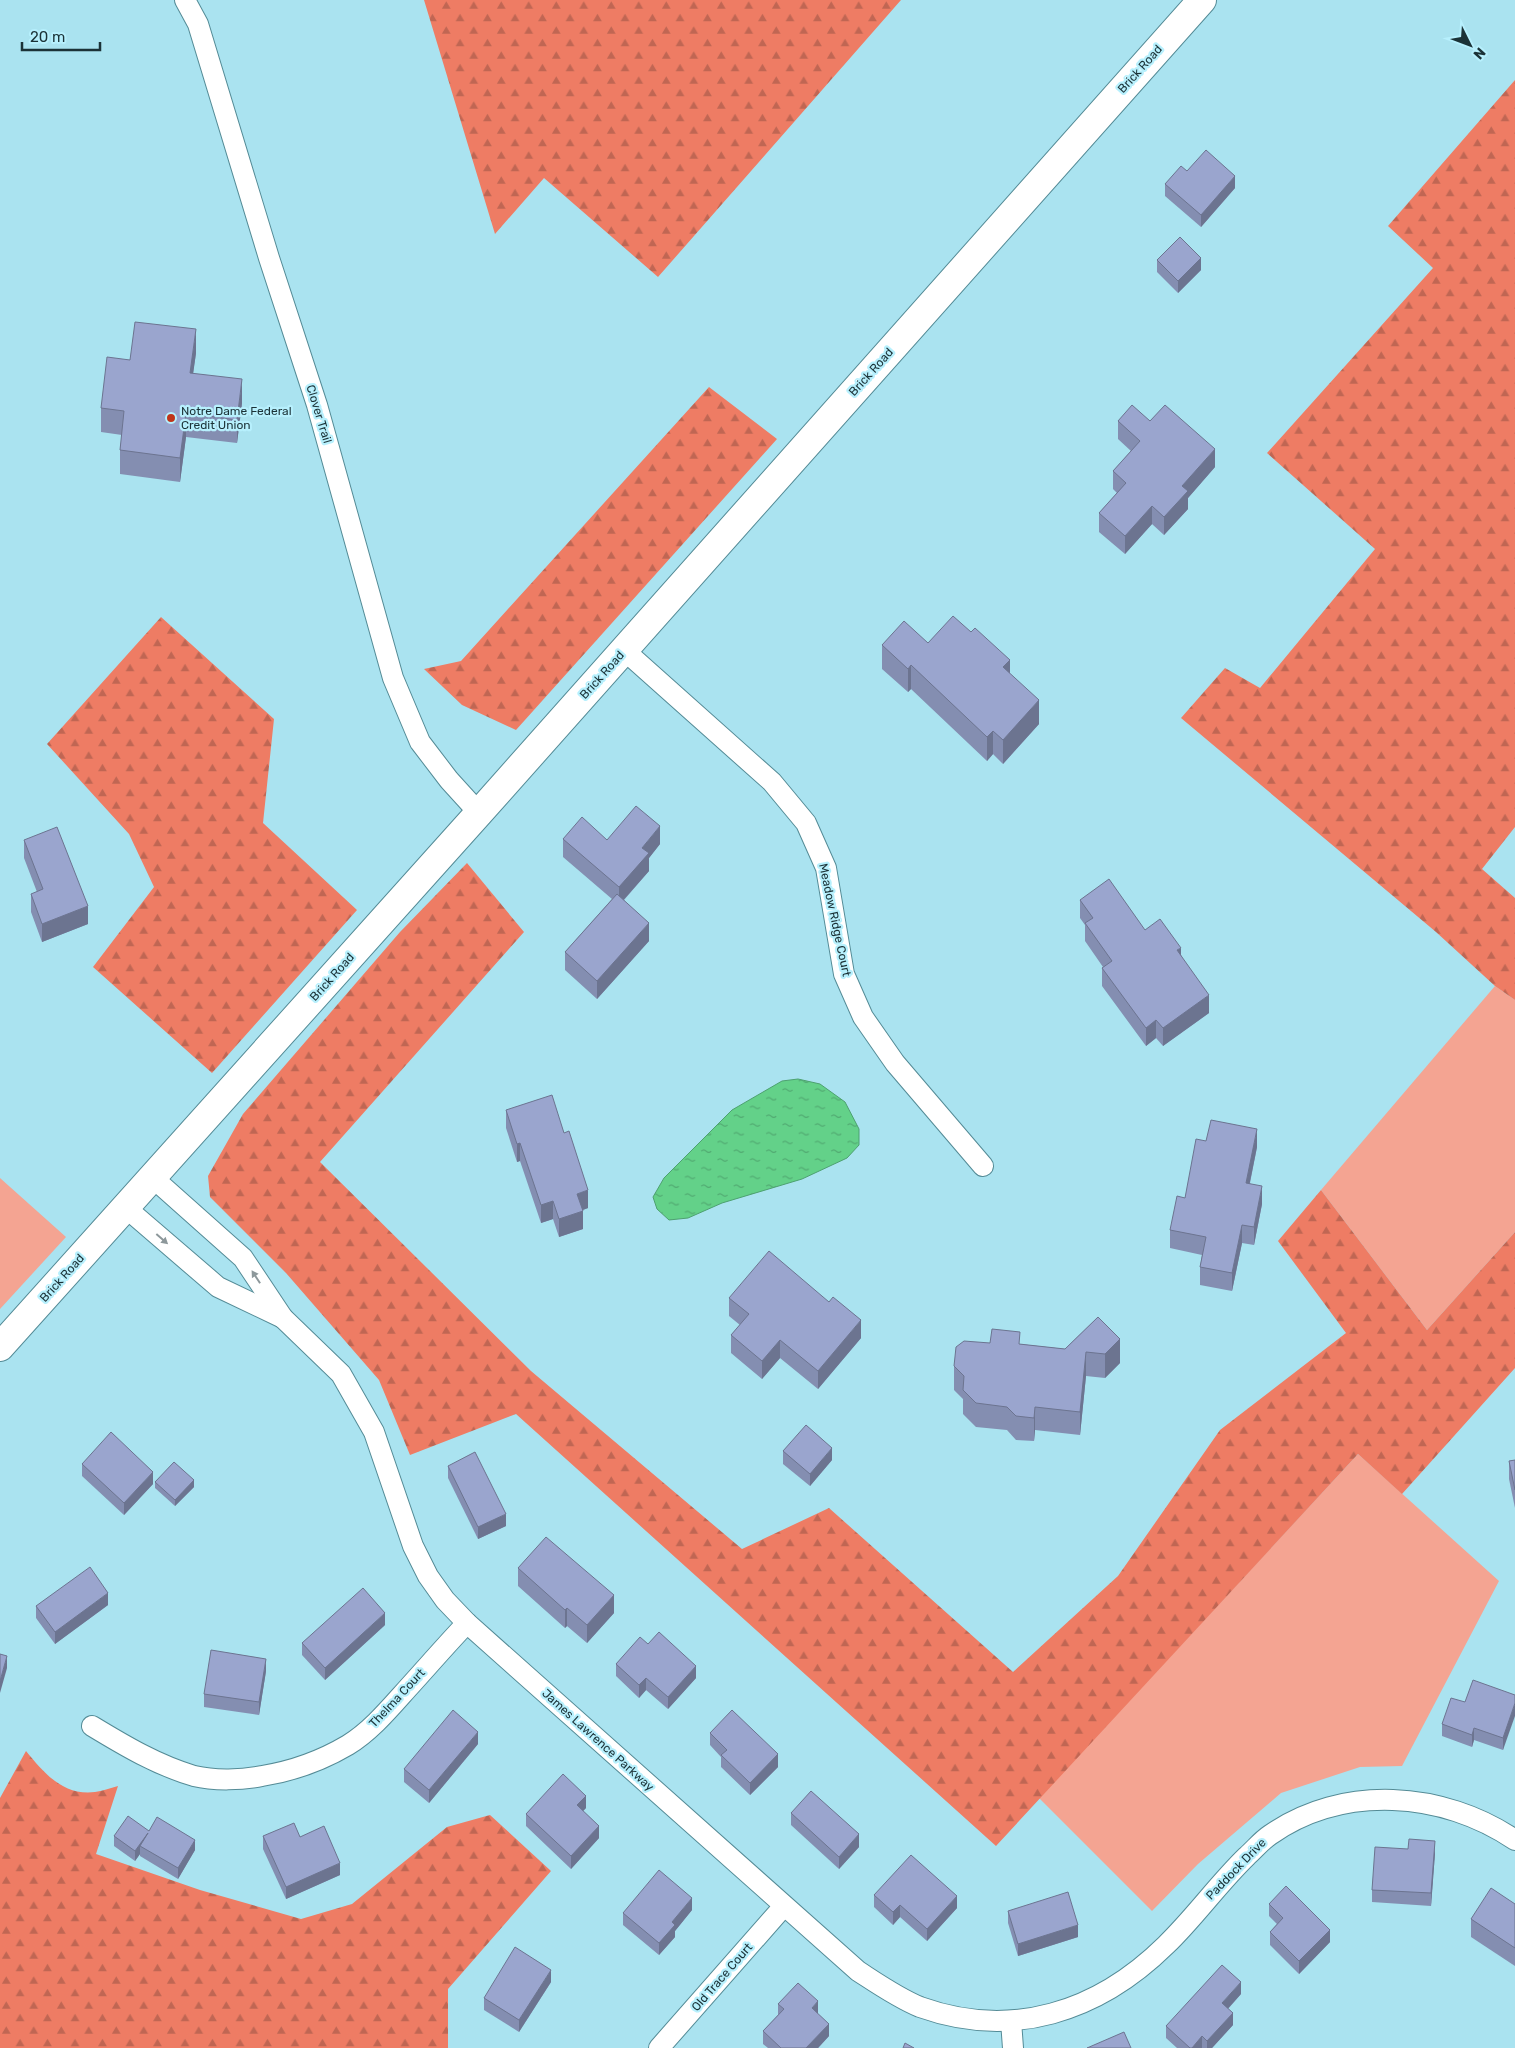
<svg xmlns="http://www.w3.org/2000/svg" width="1515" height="2048" font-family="Rubik,sans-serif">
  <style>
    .green { fill: #f4a492 }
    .forest { fill: url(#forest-firs) }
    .water { fill: url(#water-ripples); stroke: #4da170 }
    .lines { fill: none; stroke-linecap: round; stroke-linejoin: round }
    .street-casing { stroke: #548b96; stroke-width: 22 }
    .secondary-casing { stroke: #548b96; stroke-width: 30 }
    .street { stroke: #fff; stroke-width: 20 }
    .secondary { stroke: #fff; stroke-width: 28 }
    .wall { fill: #848eb1 }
    .shaded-wall { fill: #6c7490 }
    .building { fill: #9aa5ce; stroke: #6c7490 }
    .oneway { fill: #8d989b }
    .poi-dot { fill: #c0351a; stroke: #b7f0fd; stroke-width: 2 }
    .labels { text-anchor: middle; stroke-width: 4.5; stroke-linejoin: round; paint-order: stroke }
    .street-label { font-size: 12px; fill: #1b3237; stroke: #b7f0fd }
    .poi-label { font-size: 12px; fill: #1b3237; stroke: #b7f0fd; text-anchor: start }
  </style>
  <defs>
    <pattern id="forest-firs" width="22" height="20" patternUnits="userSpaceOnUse" patternTransform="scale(1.25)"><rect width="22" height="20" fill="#ee7c64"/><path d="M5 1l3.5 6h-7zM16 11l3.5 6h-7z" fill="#c06653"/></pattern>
    <pattern id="water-ripples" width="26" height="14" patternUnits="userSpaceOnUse" patternTransform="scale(1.25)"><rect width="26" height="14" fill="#63d189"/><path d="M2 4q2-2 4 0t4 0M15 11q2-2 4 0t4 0" fill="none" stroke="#51aa71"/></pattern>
  </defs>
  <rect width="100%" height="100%" fill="#aae3f0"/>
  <g class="green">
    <polygon points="1495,986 1515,1000 1515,1232 1427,1330 1321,1190"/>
    <polygon points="0,1178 66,1237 0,1309"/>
    <polygon points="1358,1454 1499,1581 1402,1766 1360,1767 1281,1793 1198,1864 1152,1911 1039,1798"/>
  </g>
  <g class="forest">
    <polygon points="424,0 901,0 658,277 544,178 495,234"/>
    <polygon points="1515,80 1515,827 1482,869 1515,898 1515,1000 1495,986 1436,932 1181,718 1225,668 1260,688 1375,549 1267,453 1433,268 1388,226"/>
    <polygon points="709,387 777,439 516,730 462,705 424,669 461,661"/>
    <polygon points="161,617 274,719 263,823 357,910 212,1073 93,967 154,887 129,834 47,744"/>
    <polygon points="467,863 524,932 320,1162 531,1371 742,1549 829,1508 1013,1672 1118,1576 1220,1430 1346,1333 1278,1241 1321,1190 1427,1330 1515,1232 1515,1368 1402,1494 1358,1454 996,1846 516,1414 410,1455 379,1380 286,1273 210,1197 208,1176 243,1114 400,932"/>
    <path d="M 26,1751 C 44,1773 63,1796 95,1792 C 102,1791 110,1788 118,1786 L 96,1854 L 200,1890 L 301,1919 L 352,1904 L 447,1827 L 490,1815 L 551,1871 L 448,1989 L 448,2048 L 0,2048 L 0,1798 Z"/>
  </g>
  <polygon class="water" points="798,1079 820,1084 845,1102 859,1129 859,1145 847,1158 802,1179 722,1203 688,1218 669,1220 657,1209 653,1197 664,1178 732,1110 782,1081"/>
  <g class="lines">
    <g class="street-casing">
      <g id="street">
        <polyline points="185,0 198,24 269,258 317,405 393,678 420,742 449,780 479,813"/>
        <polyline points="624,650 772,782 806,823 826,868 844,974 863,1017 895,1063 983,1166"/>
        <path d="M 152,1177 L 243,1258 L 283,1318 L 341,1374 L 374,1432 L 413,1546 L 428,1576 L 445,1600 L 467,1623 L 858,1971 C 878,1984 898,1998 920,2007 C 1012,2040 1098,2012 1166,1945 C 1195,1917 1218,1884 1247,1856 C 1255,1849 1261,1841 1270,1835 C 1343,1784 1443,1791 1515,1840"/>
        <polyline points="125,1207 218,1287 283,1318"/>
        <path d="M 92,1726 C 125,1746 157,1765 194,1776 C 215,1781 242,1780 262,1776 C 293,1771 321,1761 348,1745 C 371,1731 390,1708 408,1688 C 428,1666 447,1644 467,1623"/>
        <polyline points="1011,2021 1013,2048"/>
        <polyline points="659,2048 784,1906"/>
      </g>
    </g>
    <g class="secondary-casing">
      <polyline id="secondary" points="0,1347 479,813 1202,0"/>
    </g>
    <use href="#street" class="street"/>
    <use href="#secondary" class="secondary"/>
  </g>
  <g class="wall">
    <polygon points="1187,171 1235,188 1201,227 1165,196 1165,184"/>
    <polygon points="1157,260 1201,270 1178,293 1157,272"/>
    <polygon points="196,353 193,373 242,403 237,443 186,437 180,482 120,474 120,450 122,435 101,432 101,408 130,360"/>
    <polygon points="1118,421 1150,421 1215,467 1188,498 1188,509 1164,535 1152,524 1125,554 1099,532 1099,513 1117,493 1113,489 1113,471 1131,451 1118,439"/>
    <polygon points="928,643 1010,674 1039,724 1003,764 993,754 987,761 911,689 908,692 882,669 882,645"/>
    <polygon points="563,839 607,840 660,844 649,858 649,871 624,900 649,941 597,999 565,970 565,952 612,899 563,857"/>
    <polygon points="24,840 88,924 42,942 31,912 31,894 37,892 24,858"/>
    <polygon points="1080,900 1145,930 1181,955 1209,1013 1163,1046 1156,1038 1146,1046 1102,986 1102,968 1103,967 1085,941 1085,925 1080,918"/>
    <polygon points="506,1110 588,1208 583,1210 583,1229 559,1237 553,1219 541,1223 520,1161 517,1162 506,1128"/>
    <polygon points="1206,1141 1257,1147 1250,1183 1262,1204 1254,1245 1242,1243 1232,1291 1200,1285 1200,1267 1202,1255 1170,1248 1170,1230 1185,1198"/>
    <polygon points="729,1298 861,1338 818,1389 780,1358 762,1379 731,1353 731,1335 740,1325 729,1316"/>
    <polygon points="1098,1317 1120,1363 1105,1378 1086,1376 1080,1435 1035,1430 1034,1441 1016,1440 1007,1430 976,1427 963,1414 963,1399 954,1390 954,1366 990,1343 1020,1344 1065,1349"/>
    <polygon points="783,1451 832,1460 810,1486 783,1464"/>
    <polygon points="1515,1460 1515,1508 1509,1479 1509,1461"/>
    <polygon points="82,1464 153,1484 124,1515 82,1476"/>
    <polygon points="448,1466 506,1526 478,1539 448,1478"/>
    <polygon points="155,1482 194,1487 175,1506 155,1488"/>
    <polygon points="518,1568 614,1613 587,1643 567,1626 565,1628 518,1586"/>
    <polygon points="108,1605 55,1644 36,1618 36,1606"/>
    <polygon points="385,1625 325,1680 302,1655 302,1643"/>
    <polygon points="648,1644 696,1678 668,1709 646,1690 639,1698 616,1676 616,1664"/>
    <polygon points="266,1671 259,1715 204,1707 204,1694"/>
    <polygon points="1515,1695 1503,1750 1474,1740 1472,1747 1442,1736 1442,1724 1465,1702"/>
    <polygon points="710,1733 778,1767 750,1795 721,1767 721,1757 710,1745"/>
    <polygon points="478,1744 429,1803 404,1782 404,1769"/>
    <polygon points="586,1808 583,1811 599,1838 571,1869 526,1826 526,1814"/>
    <polygon points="791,1813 859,1847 839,1869 791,1825"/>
    <polygon points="149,1831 195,1850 178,1879 140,1856 140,1854 135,1861 114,1846 114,1836"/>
    <polygon points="263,1836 300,1837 340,1875 286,1899 263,1849"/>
    <polygon points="1435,1853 1431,1906 1372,1902 1372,1890"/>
    <polygon points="874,1895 957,1908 927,1941 900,1917 893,1925 874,1907"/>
    <polygon points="1269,1904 1330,1942 1299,1974 1270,1945 1270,1932 1277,1924 1269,1916"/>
    <polygon points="1515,1904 1515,1966 1471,1937 1471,1919"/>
    <polygon points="692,1910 675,1931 675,1937 659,1955 623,1925 623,1913"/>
    <polygon points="1008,1911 1078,1937 1018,1956 1008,1923"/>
    <polygon points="551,1982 519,2032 484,2010 484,1998"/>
    <polygon points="1241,1994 1228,2009 1233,2025 1212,2048 1177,2048 1166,2038 1166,2026"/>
    <polygon points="778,2004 818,2014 829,2036 818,2048 768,2048 763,2044 763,2031 778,2015"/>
  </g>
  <g class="shaded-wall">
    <polygon points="1235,176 1235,188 1201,227 1201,215"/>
    <polygon points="1201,258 1201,270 1178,293 1178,281"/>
    <polygon points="196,329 196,353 190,396 190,373"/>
    <polygon points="242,379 242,403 237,443 237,420"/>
    <polygon points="186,413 186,437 180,482 180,458"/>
    <polygon points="1215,449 1215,467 1188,498 1188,509 1164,535 1164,517 1182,486"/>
    <polygon points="1152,506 1152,524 1125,554 1125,536"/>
    <polygon points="1010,660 1010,683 1003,667"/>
    <polygon points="911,665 911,689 908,692 908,669"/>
    <polygon points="1039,700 1039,724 1003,764 1003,740"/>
    <polygon points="993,731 993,754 987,761 987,737"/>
    <polygon points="660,826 660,844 649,858 649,871 619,905 619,887 642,848"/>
    <polygon points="88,906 88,924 42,942 42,924"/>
    <polygon points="649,923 649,941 597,999 597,981"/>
    <polygon points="1181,948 1181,966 1177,950"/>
    <polygon points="1209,995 1209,1013 1163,1046 1163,1028"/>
    <polygon points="1156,1020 1156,1038 1146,1046 1146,1028"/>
    <polygon points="1257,1129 1257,1147 1246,1201 1246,1183"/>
    <polygon points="520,1143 520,1161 517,1162 517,1144"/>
    <polygon points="1262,1186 1262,1204 1254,1245 1254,1227"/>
    <polygon points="588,1190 588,1208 577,1212 577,1194"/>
    <polygon points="553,1201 553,1219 541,1223 541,1205"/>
    <polygon points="583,1211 583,1229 559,1237 559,1219"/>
    <polygon points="1242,1225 1242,1243 1232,1291 1232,1273"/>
    <polygon points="861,1320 861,1338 818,1389 818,1371"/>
    <polygon points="1120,1339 1120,1363 1105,1378 1105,1354"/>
    <polygon points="780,1340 780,1358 762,1379 762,1361"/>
    <polygon points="1086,1352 1086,1376 1080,1435 1080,1412"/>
    <polygon points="1035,1407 1035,1430 1034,1441 1034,1418"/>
    <polygon points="832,1448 832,1460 810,1486 810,1474"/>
    <polygon points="153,1472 153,1484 124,1515 124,1503"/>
    <polygon points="194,1480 194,1487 175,1506 175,1500"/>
    <polygon points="506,1514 506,1526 478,1539 478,1527"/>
    <polygon points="108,1593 108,1605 55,1644 55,1632"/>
    <polygon points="614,1595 614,1613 587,1643 587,1625"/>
    <polygon points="567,1608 567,1626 565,1628 565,1610"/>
    <polygon points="385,1613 385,1625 325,1680 325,1668"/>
    <polygon points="7,1656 7,1668 0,1693 0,1681"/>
    <polygon points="266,1659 266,1671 259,1715 259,1702"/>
    <polygon points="696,1666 696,1678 668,1709 668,1697"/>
    <polygon points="646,1678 646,1690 639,1698 639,1685"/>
    <polygon points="1515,1703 1515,1716 1503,1750 1503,1738"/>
    <polygon points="1474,1728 1474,1740 1472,1747 1472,1735"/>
    <polygon points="478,1732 478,1744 429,1803 429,1790"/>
    <polygon points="778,1754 778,1767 750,1795 750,1783"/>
    <polygon points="586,1796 586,1808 577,1817 577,1805"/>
    <polygon points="599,1826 599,1838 571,1869 571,1856"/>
    <polygon points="148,1833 140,1846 140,1854 135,1861 135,1851"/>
    <polygon points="859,1834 859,1847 839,1869 839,1857"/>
    <polygon points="195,1840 195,1850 178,1879 178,1868"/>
    <polygon points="1435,1841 1435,1853 1431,1906 1431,1893"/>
    <polygon points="340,1863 340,1875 286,1899 286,1887"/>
    <polygon points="957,1896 957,1908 927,1941 927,1929"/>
    <polygon points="692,1898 692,1910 675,1931 675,1937 659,1955 659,1943 672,1922"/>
    <polygon points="900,1905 900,1917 893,1925 893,1912"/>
    <polygon points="1078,1925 1078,1937 1018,1956 1018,1944"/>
    <polygon points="1330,1930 1330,1942 1299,1974 1299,1961"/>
    <polygon points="551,1970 551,1982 519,2032 519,2020"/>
    <polygon points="1241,1982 1241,1994 1222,2015 1222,2003"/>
    <polygon points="818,2001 818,2014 812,2020 812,2008"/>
    <polygon points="1233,2013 1233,2025 1212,2048 1207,2048 1207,2041"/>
    <polygon points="829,2024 829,2036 818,2048 806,2048"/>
    <polygon points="1202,2036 1202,2048 1192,2048"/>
  </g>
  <g class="building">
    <polygon points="1206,150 1235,176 1201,215 1165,184 1181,166 1187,171"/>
    <polygon points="1180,237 1201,258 1178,281 1157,260"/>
    <polygon points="135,322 196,329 190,373 242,379 237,420 186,413 180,458 120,450 124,411 101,408 107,357 130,360"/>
    <polygon points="1132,405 1150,421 1165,405 1215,449 1182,486 1188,491 1164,517 1152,506 1125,536 1099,513 1126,483 1113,471 1140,441 1118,421"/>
    <polygon points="953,616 971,632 975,628 1010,660 1003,667 1039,700 1003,740 993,731 987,737 911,665 908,669 882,645 904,621 928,643"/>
    <polygon points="636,806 660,826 642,848 649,853 619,887 563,839 582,817 607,840"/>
    <polygon points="57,827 88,906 42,924 31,894 43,889 24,840"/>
    <polygon points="1109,879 1145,930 1160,919 1181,948 1177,950 1209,995 1163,1028 1156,1020 1146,1028 1102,968 1112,961 1085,923 1093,918 1080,900"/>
    <polygon points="617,894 649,923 597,981 565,952"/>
    <polygon points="552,1095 564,1133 569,1131 588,1190 577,1194 583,1211 559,1219 553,1201 541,1205 520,1143 517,1144 506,1110"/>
    <polygon points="1211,1120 1257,1129 1246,1183 1262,1186 1254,1227 1242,1225 1232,1273 1200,1267 1206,1237 1170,1230 1177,1196 1185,1198 1196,1139 1206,1141"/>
    <polygon points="769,1251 829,1302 833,1297 861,1320 818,1371 780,1340 762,1361 731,1335 749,1314 729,1298"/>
    <polygon points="1098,1317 1120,1339 1105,1354 1086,1352 1080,1412 1035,1407 1034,1418 1016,1416 1007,1407 976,1403 963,1390 964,1376 954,1366 956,1347 964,1341 990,1343 992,1329 1020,1332 1019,1344 1065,1349"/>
    <polygon points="806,1425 832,1448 810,1474 783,1451"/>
    <polygon points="111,1432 153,1472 124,1503 82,1464"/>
    <polygon points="475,1452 506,1514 478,1527 448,1466"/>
    <polygon points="1515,1460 1515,1490 1509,1461"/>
    <polygon points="174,1462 194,1480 175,1500 155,1482"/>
    <polygon points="546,1537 614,1595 587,1625 567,1608 565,1610 518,1568"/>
    <polygon points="90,1567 108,1593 55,1632 36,1606"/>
    <polygon points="363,1588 385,1613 325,1668 302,1643"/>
    <polygon points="659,1632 696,1666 668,1697 646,1678 639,1685 616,1664 640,1637 648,1644"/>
    <polygon points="211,1650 266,1659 259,1702 204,1694"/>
    <polygon points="0,1654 7,1656 0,1681"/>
    <polygon points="1473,1680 1515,1695 1515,1703 1503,1738 1474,1728 1472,1735 1442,1724 1451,1698 1465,1702"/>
    <polygon points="453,1710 478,1732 429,1790 404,1769"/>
    <polygon points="732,1710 778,1754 750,1783 721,1755 727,1750 710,1733"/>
    <polygon points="563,1774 586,1796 577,1805 599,1826 571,1856 526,1814"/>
    <polygon points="811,1791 859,1834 839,1857 791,1813"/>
    <polygon points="128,1816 149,1831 157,1817 195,1840 178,1868 140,1846 148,1833 135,1851 114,1836"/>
    <polygon points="294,1823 300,1837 324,1826 340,1863 286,1887 263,1836"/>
    <polygon points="1409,1839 1435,1841 1431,1893 1372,1890 1375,1847 1408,1849"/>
    <polygon points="911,1855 957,1896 927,1929 900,1905 893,1912 874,1895"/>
    <polygon points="659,1870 692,1898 672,1922 675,1925 659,1943 623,1913"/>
    <polygon points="1286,1886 1330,1930 1299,1961 1270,1932 1283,1918 1269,1904"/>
    <polygon points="1491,1888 1515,1904 1515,1948 1471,1919"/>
    <polygon points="1068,1892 1078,1925 1018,1944 1008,1911"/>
    <polygon points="515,1947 551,1970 519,2020 484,1998"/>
    <polygon points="1222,1965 1241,1982 1222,2003 1233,2013 1207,2041 1202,2036 1192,2048 1190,2048 1166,2026"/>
    <polygon points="798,1983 818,2001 812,2008 829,2024 806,2048 781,2048 763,2031 784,2009 778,2004"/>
    <polygon points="1124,2032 1131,2048 1087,2048"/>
    <polygon points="905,2043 914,2048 903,2048"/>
  </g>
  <defs><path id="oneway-solid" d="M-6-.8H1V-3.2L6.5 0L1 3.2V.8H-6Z" transform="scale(1.25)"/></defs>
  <g class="oneway">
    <use href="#oneway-solid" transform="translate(162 1239) rotate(41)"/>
    <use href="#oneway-solid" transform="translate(256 1277) rotate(-123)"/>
  </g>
  <circle class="poi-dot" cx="171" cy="418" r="5"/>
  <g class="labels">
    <g class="street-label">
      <text transform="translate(1140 69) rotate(-48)" y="4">Brick Road</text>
      <text transform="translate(871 372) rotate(-48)" y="4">Brick Road</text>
      <text transform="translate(319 414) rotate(73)" y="4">Clover Trail</text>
      <text transform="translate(602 675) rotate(-48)" y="4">Brick Road</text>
      <text transform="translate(835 920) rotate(78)" y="4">Meadow Ridge Court</text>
      <text transform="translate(332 977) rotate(-48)" y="4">Brick Road</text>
      <text transform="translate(62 1278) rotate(-48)" y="4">Brick Road</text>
      <text transform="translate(397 1698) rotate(-47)" y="4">Thelma Court</text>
      <text transform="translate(598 1740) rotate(42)" y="4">James Lawrence Parkway</text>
      <text transform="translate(1236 1869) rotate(-46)" y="4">Paddock Drive</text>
      <text transform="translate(722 1977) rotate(-49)" y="4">Old Trace Court</text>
    </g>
    <g class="poi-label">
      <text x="181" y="415">Notre Dame Federal<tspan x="181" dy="14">Credit Union</tspan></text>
    </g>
  </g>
  <g transform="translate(1470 45) rotate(132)" stroke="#b7f0fd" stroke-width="4" paint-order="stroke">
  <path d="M0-4L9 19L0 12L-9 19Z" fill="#1b3237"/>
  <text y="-8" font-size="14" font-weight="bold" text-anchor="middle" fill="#1b3237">N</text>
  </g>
  <path d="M22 42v8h78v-8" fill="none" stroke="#1b3237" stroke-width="2.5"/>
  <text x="30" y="42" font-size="15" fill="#1b3237" stroke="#b7f0fd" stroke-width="4" paint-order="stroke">20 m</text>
</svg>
